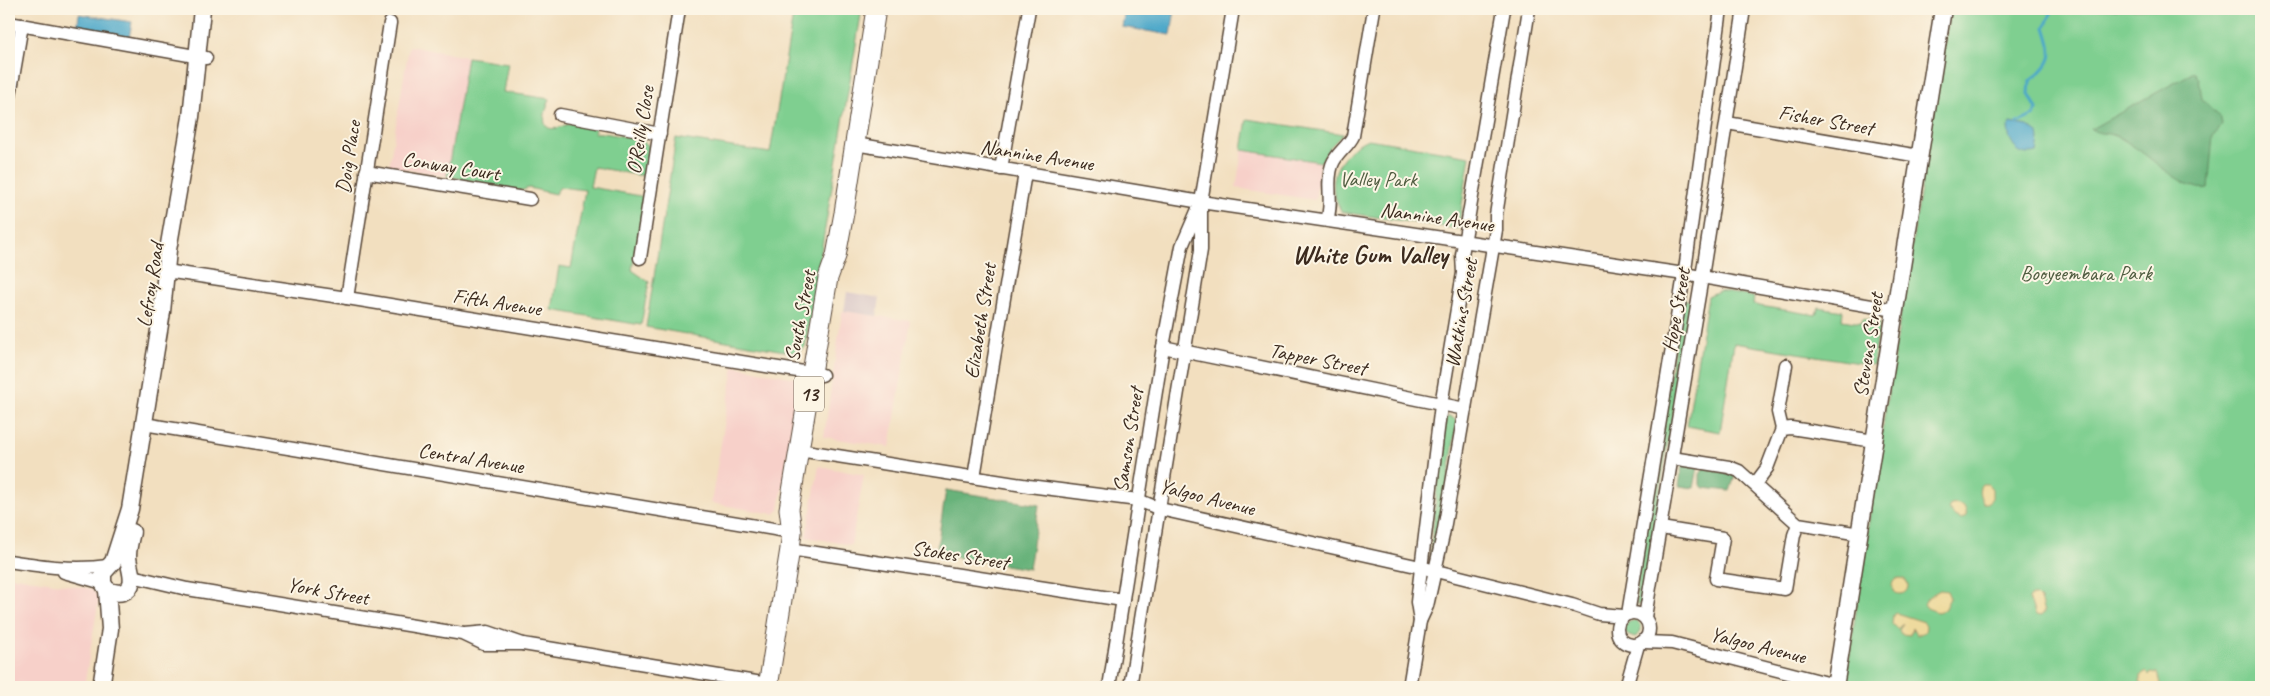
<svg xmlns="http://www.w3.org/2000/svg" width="2270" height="696" font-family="Caveat,sans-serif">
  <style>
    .built { fill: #f7d0c9 }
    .industrial { fill: #d2bec1 }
    .green { fill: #7fcf90; stroke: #5d7c57 }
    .forest { fill: #67b27a; stroke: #516e4c }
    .sand { fill: #eeda9e; stroke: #94825e }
    .water { fill: #4ba7c9; stroke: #436874 }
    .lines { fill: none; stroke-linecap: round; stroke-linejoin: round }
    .stream { stroke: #4ba7c9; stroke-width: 3 }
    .street-casing { stroke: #564536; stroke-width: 15 }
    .secondary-casing { stroke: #564536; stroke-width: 19 }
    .primary-casing { stroke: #564536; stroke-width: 21 }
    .street { stroke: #fff; stroke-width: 12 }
    .secondary { stroke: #fff; stroke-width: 16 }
    .primary { stroke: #fff; stroke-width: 19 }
    .labels { text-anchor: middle; stroke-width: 4; stroke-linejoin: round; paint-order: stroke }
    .shield { fill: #fcf5e5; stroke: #75675a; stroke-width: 1 }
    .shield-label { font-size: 20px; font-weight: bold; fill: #3b2a1e }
    .street-label { font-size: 21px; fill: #3b2a1e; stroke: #fcf5e5 }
    .park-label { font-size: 21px; fill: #4f5c40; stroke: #fcf5e5 }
    .district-label { font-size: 26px; font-weight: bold; fill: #3b2a1e; stroke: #fcf5e5 }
  </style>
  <rect width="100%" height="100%" fill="#fcf5e5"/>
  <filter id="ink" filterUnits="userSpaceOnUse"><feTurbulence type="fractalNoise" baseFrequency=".02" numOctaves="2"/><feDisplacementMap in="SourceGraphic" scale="10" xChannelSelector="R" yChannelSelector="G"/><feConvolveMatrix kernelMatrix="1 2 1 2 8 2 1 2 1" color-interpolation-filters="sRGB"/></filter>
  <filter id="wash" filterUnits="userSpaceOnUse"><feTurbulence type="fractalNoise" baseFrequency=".0096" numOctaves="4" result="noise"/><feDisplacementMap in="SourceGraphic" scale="20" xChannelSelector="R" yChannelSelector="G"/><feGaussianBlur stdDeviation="1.12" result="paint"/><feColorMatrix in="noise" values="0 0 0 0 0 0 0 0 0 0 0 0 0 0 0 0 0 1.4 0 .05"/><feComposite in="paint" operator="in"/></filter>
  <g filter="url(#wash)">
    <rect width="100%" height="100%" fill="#f2dfbf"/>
    <g class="built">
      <polygon points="409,46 467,57 447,176 389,167"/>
      <polygon points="1242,150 1321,162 1315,200 1236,188"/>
      <polygon points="844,311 911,321 890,447 824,437 842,312"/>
      <polygon points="734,366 800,379 779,510 774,514 711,503"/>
      <polygon points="819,466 864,475 851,545 806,537"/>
      <polygon points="9,576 92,589 99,598 84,687 9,687"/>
    </g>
    <polygon class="industrial" points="847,292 880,298 877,316 844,311"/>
    <g class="green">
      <polygon points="794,9 862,9 805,347 796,353 646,327 676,138 770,153"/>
      <polygon points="1950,9 2261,9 2261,687 1845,687 1882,430"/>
      <path d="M 467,57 L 508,63 L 503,92 L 550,99 C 546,107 537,133 557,128 C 562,127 566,124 572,123 C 579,123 588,125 595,125 L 595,133 C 603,132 613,135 622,136 C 655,142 653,146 649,177 L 594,167 L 590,187 L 646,197 L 632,270 L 649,282 L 641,325 L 552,310 L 559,266 L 571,268 L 585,190 L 560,187 L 555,194 L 529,188 L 520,191 L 447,176 Z"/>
      <polygon points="1247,119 1343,134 1330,147 1321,162 1242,150"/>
      <path d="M 1368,139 L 1470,156 L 1458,229 L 1341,212 C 1339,205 1335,199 1334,192 C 1330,169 1348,147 1368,139 Z"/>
      <polygon points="1719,291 1754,297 1753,305 1816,315 1818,307 1843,311 1842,320 1861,323 1862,319 1880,322 1873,365 1734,343 1720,432 1687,426 1708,296"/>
      <polygon points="1682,299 1692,301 1641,604 1637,605 1636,589"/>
      <polygon points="1450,416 1457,421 1447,488 1432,556 1430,556 1444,419"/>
      <circle cx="1633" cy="629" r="8"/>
    </g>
    <g class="forest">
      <path d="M 2194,72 L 2199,79 L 2202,99 L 2219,115 L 2221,124 L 2213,136 L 2208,188 C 2187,194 2149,155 2131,145 C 2126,141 2119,137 2113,135 C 2106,133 2098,134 2091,129 Z"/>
      <polygon points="1682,465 1698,467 1694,488 1679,486"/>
      <polygon points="1704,468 1735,476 1730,491 1704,488 1700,485 1700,474"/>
      <polygon points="946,490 1039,505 1029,569 936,554"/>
    </g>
    <g class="sand">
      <path d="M 1982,484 L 1988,484 L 1992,489 L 1992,498 L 1988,503 L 1984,503 C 1980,498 1977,489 1982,484 Z"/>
      <path d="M 1951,504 C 1960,502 1968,507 1966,516 L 1962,519 L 1954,516 L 1948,509 Z"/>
      <circle cx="1900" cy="586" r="8"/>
      <polygon points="1940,590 1947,591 1950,598 1944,610 1937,612 1927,608 1924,604 1928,597"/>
      <polygon points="2031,596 2036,596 2040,600 2044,612 2041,616 2036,615 2029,599"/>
      <polygon points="1896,613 1924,622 1926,626 1925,632 1916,635 1912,628 1910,635 1901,634 1899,630 1903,624 1897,629 1892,624 1893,615"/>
      <polygon points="2147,672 2149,675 2151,672 2157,673 2161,687 2145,687 2140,682 2140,676"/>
    </g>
    <g class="water">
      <polygon points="1125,9 1175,9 1171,35 1122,27"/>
      <polygon points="79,14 132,22 129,38 77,29"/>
      <path d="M 2011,123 L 2028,126 L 2038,133 L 2039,139 L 2037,153 C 2018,158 2009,145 2008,128 Z"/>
    </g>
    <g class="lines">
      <path class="stream" d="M 2018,123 L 2034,115 L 2037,109 L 2029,94 L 2030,81 C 2055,62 2054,55 2045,27 L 2053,9"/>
    </g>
  </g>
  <g filter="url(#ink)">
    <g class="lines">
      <g class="street-casing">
        <g id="street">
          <polyline points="9,23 206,58"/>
          <polyline points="9,101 22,25"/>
          <polyline points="560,115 660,134"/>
          <polyline points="1727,123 1919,156"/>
          <polyline points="855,144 1201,202 1684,274 1895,310"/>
          <polyline points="1001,169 1029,9"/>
          <polyline points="366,172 530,199"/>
          <path d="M 1327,220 C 1334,200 1325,185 1332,165 C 1336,153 1348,147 1353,136 L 1374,9"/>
          <polyline points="640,258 679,9"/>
          <polyline points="166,271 347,298 822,375"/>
          <polyline points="347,298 390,23"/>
          <polyline points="1163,347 1465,409"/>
          <polyline points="144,424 792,532"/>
          <polyline points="1782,429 1778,412 1786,365"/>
          <polyline points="799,450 1029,486 1138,500 1160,509 1416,566 1572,605 1599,614 1624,616"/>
          <polyline points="1672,458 1729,467 1739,471 1798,524 1860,534"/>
          <polyline points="974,477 1025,173"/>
          <polyline points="1755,484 1767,468 1782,429 1791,428 1874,441"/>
          <polyline points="1661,528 1723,538 1716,579 1785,589 1794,535 1798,524"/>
          <polyline points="790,549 1123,600"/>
          <path d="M 9,561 C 42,566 74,571 108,566"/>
          <polyline points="64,572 103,583"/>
          <polyline points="132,576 187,589 463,634 484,644 523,644"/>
          <circle cx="1633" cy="629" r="16"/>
          <polyline points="1628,614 1686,263 1721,9"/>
          <polyline points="1645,617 1702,277 1744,9"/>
          <polyline points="1420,621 1427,606 1443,535 1496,230 1496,215 1529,9"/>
          <polyline points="465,634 488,632 523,644 768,684"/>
          <polyline points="1644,642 1672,643 1835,685"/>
          <polyline points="1109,687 1163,347 1182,246 1199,207"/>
          <polyline points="1130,687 1201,250 1201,202 1233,9"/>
          <polyline points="1409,687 1420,621 1417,602 1419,585 1441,405 1463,273 1462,255 1504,9"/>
          <polyline points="1626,687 1638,645"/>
        </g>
      </g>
      <g class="secondary-casing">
        <g id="secondary">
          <path d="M 107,590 C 112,592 117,594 123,592 C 139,586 128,568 128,556 C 128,548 130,540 132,532"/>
          <polyline points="101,687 110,629 107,590 103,583 103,573 113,562 130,509 162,312 168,250 191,117 202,9"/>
          <polyline points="1835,687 1943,9"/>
        </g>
      </g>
      <g class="primary-casing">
        <polyline id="primary" points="768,687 790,549 792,532 789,509 828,278 836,256 844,213 876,9"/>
      </g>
      <use href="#street" class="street"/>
      <use href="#secondary" class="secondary"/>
      <use href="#primary" class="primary"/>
    </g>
  </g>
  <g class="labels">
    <rect class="shield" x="794" y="376.5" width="30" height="35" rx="4"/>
    <g class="shield-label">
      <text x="809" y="401">13</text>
    </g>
    <g class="street-label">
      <text transform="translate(1826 120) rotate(10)" y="7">Fisher Street</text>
      <text transform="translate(640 130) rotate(-81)" y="7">O'Reilly Close</text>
      <text transform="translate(1037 155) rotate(9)" y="7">Nannine Avenue</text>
      <text transform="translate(348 157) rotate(-81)" y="7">Doig Place</text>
      <text transform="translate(451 166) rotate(9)" y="7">Conway Court</text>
      <text transform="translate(1437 217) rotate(8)" y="7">Nannine Avenue</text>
      <text transform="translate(150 285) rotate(-81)" y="7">Lefroy Road</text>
      <text transform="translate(497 302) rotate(9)" y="7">Fifth Avenue</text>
      <text transform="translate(1676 310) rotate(-80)" y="7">Hope Street</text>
      <text transform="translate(1461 313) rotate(-80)" y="7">Watkins Street</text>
      <text transform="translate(800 316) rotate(-79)" y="7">South Street</text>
      <text transform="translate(980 321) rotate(-81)" y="7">Elizabeth Street</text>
      <text transform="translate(1868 345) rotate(-81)" y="7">Stevens Street</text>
      <text transform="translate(1318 359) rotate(11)" y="7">Tapper Street</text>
      <text transform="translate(1128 440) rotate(-81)" y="7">Samson Street</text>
      <text transform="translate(471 458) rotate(9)" y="7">Central Avenue</text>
      <text transform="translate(1207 497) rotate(14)" y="7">Yalgoo Avenue</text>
      <text transform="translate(960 555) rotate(9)" y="7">Stokes Street</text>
      <text transform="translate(328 591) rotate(10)" y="7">York Street</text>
      <text transform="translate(1758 645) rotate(14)" y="7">Yalgoo Avenue</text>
    </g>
    <g class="park-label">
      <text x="1378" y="186">Valley Park</text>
      <text x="2086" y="280">Booyeembara Park</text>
    </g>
    <g class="district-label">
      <text x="1370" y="263">White Gum Valley</text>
    </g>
  </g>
  <rect width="2270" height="696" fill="none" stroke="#fcf5e5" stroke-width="30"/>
</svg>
